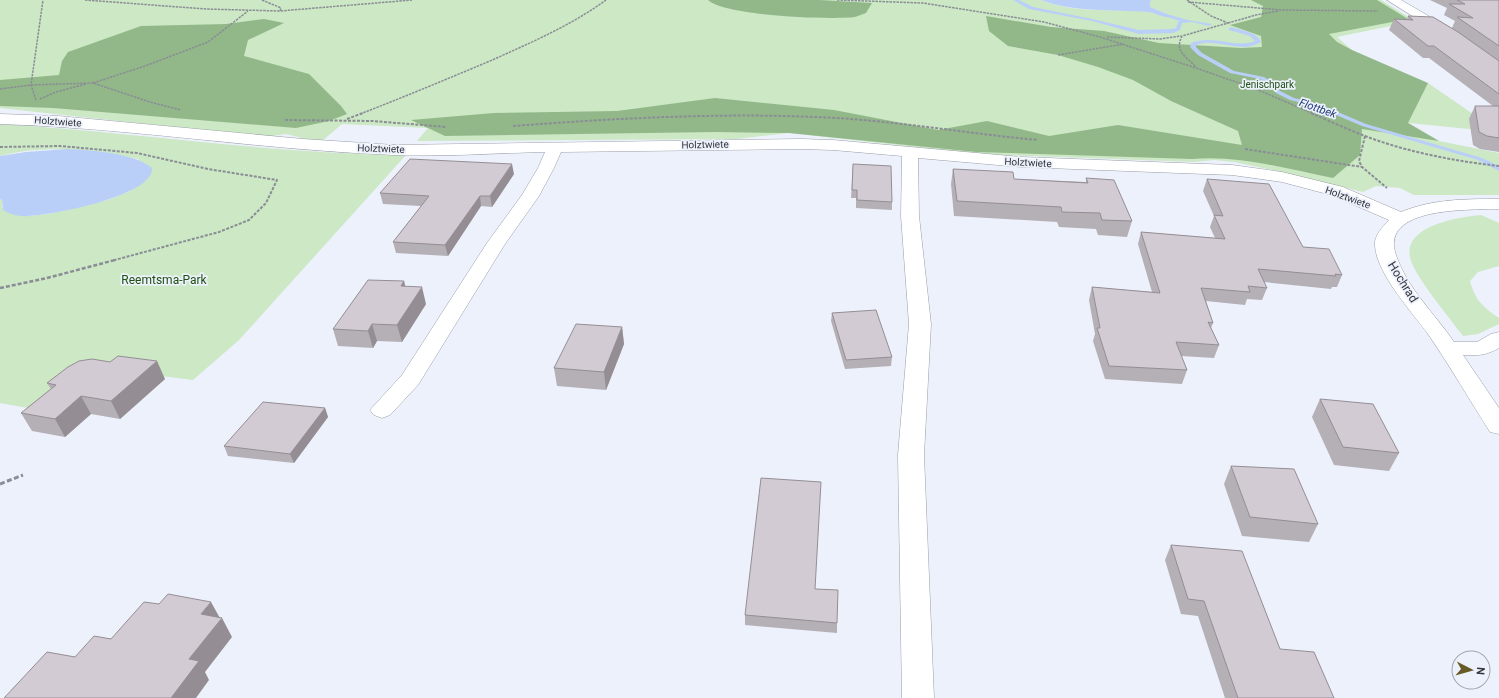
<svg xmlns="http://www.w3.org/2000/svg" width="1499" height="698" font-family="Roboto,sans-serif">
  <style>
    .green { fill: #cce8c5 }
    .forest { fill: #92b889 }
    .water { fill: #bacff8 }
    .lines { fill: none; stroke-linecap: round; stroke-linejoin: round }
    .stream { fill: #bacff8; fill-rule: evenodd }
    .minor-casing { stroke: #999da7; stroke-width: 1 }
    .path-far3 { stroke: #8a8d95; stroke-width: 1.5; stroke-dasharray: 2.5 1; stroke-linecap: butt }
    .path-far2 { stroke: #8a8d95; stroke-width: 2; stroke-dasharray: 3 1.5; stroke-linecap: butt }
    .path-far1 { stroke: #8a8d95; stroke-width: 2.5; stroke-dasharray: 4 2; stroke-linecap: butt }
    .path { stroke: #8a8d95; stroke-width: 3; stroke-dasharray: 5 2.5; stroke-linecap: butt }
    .minor { fill: #fff; fill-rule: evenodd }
    .wall { fill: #b5afb6 }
    .shaded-wall { fill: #948e94 }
    .building { fill: #d3cbd4; stroke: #948e94 }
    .labels { text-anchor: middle; stroke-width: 3.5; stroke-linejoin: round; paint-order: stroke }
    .far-park-label { font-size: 10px; fill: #1f5010; stroke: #ecf1fc }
    .far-street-label { font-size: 10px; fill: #333439; stroke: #ecf1fc }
    .far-water-label { font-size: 11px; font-style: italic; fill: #203a76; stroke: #ecf1fc }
    .park-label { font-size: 12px; fill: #1f5010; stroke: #ecf1fc }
    .street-label { font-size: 12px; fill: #333439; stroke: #ecf1fc }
  </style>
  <rect width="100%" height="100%" fill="#ecf1fc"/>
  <g class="green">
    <path d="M 0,0 L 1041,0 C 1076,14 1112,8 1149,12 C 1158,13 1159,16 1170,15 L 1150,7 L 1150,2 L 1152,0 L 1381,0 L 1415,21 L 1337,37 L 1352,50 L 1411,83 L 1428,83 L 1499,132 L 1499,134 L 1469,129 L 1409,123 L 1439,141 L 1499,153 L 1499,195 L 1414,195 L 1400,188 L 1376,186 L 1363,192 L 1286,173 L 1234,162 L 1214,160 L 1194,162 L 979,154 L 789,133 L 736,139 L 417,141 L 428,128 L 342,124 L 322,141 L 314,141 L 286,134 L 264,137 L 0,108 Z"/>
    <path d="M 0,124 C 135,132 270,154 406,155 L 239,340 L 193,380 L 97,368 L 44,411 L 0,403 L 0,199 L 2,200 L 2,207 L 29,216 L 48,214 L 108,200 L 130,191 L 148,179 L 138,159 C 93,150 46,144 0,156 Z"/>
    <path d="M 1481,215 L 1499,223 L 1499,266 L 1478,272 L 1470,281 C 1475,300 1483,307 1499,318 L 1499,324 L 1478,334 L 1463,336 C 1452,321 1412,273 1410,257 C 1404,225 1460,217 1481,215 Z"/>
  </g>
  <g class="forest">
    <path d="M 708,0 L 819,0 L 872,3 L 866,13 C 862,14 859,16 855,17 C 830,20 725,16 708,0 Z"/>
    <path d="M 1251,0 L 1377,0 L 1408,19 L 1329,34 L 1337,42 L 1352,50 L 1428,83 L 1408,123 L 1439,141 L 1362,129 L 1360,155 L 1333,178 C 1287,169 1240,155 1192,159 L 976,152 L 789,133 L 715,132 L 445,136 L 411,120 L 494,113 L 617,111 L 715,98 L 834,110 L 938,130 L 987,121 L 1049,136 L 1118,125 L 1242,145 L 1238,131 L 1171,101 L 1133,80 L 1098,67 L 1058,55 L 1008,46 L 989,31 L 986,16 L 1051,27 L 1104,31 L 1159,43 L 1241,48 L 1262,47 L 1261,36 L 1230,25 L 1261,17 L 1263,6 Z"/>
    <polygon points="264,19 284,23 248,40 244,56 309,74 341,106 347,114 329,121 296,128 53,108 0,106 0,80 59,75 62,61 68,52 141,26 226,24"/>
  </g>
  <g class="water">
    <path d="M 1041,0 L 1152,0 L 1150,2 L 1150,7 L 1172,16 C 1164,19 1157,13 1148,12 C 1112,9 1076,13 1041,0 Z"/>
    <path d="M 67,149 C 90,150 135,153 152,168 C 154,196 52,215 29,216 C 20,217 11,215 3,210 L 2,200 L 0,199 L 0,156 L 26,152 Z"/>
  </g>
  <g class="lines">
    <g class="stream">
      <polygon points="1013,0 1019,0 1033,7 1092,19 1139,30 1172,29 1176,28 1178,22 1180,21 1157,14 1157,12 1159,12 1188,20 1212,24 1209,26 1192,22 1182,23 1180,30 1173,33 1139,34 1092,21 1029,9"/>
      <path d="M 1231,27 C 1240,30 1258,32 1261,42 C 1241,55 1217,37 1196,45 L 1196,47 L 1202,53 L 1234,71 L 1264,77 L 1275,84 L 1280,91 L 1294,98 L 1319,104 L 1366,124 L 1482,158 L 1499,166 L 1499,171 L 1478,160 L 1362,126 L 1315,106 L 1290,100 L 1276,93 L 1271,86 L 1260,79 L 1230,73 L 1198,55 L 1190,47 L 1191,43 C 1214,34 1234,49 1255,41 L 1250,36 L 1229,30 L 1228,29 Z"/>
    </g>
    <g class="minor-casing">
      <g id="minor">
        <polygon points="1387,0 1401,0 1451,29 1453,32 1451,35 1443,35"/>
        <path d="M 0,114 L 58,116 L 303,139 L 395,145 L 801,139 L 833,140 L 1021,157 L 1232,165 L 1282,172 L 1343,187 L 1401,212 C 1433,199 1465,199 1499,199 L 1499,209 C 1471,210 1379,206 1396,255 C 1407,288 1435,314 1454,342 L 1477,342 L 1491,334 L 1499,332 L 1499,348 C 1487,355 1478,356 1463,355 L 1499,408 L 1499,434 L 1490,432 C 1469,399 1450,366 1428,334 C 1411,311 1377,274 1375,246 C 1374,235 1382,228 1389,220 L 1331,195 L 1282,182 L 1232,175 L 1021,167 L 918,158 L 919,216 L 931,324 L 924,455 L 934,698 L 902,698 L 898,455 L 909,324 L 901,216 L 902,156 L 833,150 L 801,149 L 561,152 L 554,168 L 539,196 L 505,244 L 418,385 L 390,415 L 382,418 L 374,415 L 370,410 L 402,375 L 487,243 L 522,195 L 538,168 L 545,152 C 495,153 444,157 394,155 C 262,150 132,128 0,124 Z"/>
      </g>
    </g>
    <g class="path-far3">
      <polyline points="85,0 206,9 280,11"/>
      <polyline points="262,0 281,8 280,11 412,0"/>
      <polyline points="837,0 923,3 1044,22 1100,37 1196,68 1256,89 1314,114"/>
      <path d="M 1187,0 L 1211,16 L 1228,23 L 1182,36 C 1174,52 1186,56 1196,67"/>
      <polyline points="1188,2 1282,10 1378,11"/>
      <polyline points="1228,23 1256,15 1278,11"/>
      <polyline points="1107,37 1160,39 1181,36"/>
      <polyline points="1058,55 1124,44"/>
      <polyline points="93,83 145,66 208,42 248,11"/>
      <polyline points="0,89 31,85 93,83 150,102 181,110"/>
      <polyline points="40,99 56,92 86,84"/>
      <polyline points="36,100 31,85 43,0"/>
      <path d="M 360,114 C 404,97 447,79 490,61 C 530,43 570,26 606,0"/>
    </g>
    <g class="path-far2">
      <path d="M 1311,113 C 1329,121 1347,129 1365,136 C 1407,152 1454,161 1499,166"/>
      <polyline points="347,119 363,113"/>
      <polyline points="285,120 373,121 446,127"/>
      <path d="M 513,126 C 620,118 729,112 836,118 C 904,122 971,134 1038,140"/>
      <polyline points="1365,136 1359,161 1362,167 1387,188"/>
      <polyline points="0,147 60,146 137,153 208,169 277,180 266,203 249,220 219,232 111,261"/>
      <polyline points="1245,149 1362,167"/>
    </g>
    <polyline class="path-far1" points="0,288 47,278 115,260"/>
    <polyline class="path" points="0,484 23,475"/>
    <use href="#minor" class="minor"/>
  </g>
  <g class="wall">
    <polygon points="1430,0 1499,0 1499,152 1480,149 1473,145 1469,119 1475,106 1493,106 1429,58 1423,58 1389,30 1394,19 1407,20 1408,16 1452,28 1455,21 1444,15 1447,8"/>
    <polygon points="853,164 892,202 892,210 856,208 856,198 851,198"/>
    <polygon points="953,169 1014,179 1086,182 1086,178 1132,221 1127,237 1098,235 1096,229 1059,227 1057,222 954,216 951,184"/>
    <polygon points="514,174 492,207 481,206 448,256 396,253 393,242 421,206 383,204 380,193"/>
    <polygon points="1207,179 1342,275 1337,287 1332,287 1331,289 1264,282 1267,288 1262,300 1247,299 1245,305 1206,301 1213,323 1211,328 1219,345 1214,358 1181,356 1187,370 1182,384 1105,379 1093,341 1095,334 1089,300 1092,287 1152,292 1138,244 1141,232 1215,238 1210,227 1214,216 1203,191"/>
    <polygon points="404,281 405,287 426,304 402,342 377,341 373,348 338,346 333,329"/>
    <polygon points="832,313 892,357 891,366 845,369 831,321"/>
    <polygon points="622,327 624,344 606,390 557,386 554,368"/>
    <polygon points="165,379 120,419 91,414 65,437 32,431 21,413 51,389 47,383"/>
    <polygon points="1320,399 1399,453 1389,471 1334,465 1312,417"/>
    <polygon points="325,408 328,417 294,463 228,456 224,446"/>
    <polygon points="1231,466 1318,524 1309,542 1242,536 1224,484"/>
    <polygon points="1171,545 1280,649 1334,698 1225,698 1198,616 1181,614 1165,560"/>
    <polygon points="815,589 837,623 837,633 745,625 745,615"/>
  </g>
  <g class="shaded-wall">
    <polygon points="512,164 514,174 492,207 490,196"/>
    <polygon points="480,196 481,206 448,256 445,245"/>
    <polygon points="404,281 408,298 401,286"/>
    <polygon points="422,287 426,304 402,342 397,325"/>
    <polygon points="372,324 377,341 373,348 368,331"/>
    <polygon points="622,327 624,344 606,390 604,372"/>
    <polygon points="157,361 165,379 120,419 111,401"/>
    <polygon points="81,396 91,414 65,437 55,419"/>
    <polygon points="325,408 328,417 294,463 290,454"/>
    <polygon points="211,602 221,620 222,618 232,637 205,672 209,680 196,698 171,698 189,659 201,614"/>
  </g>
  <g class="building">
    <polygon points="1457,0 1499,0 1499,46 1457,17 1473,18 1449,4 1465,4"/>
    <polygon points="1408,16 1433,17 1458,32 1499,61 1499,94 1434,46 1428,46 1394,19 1413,20"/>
    <polygon points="1475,106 1499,106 1499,138 1487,136 1479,132"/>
    <polygon points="410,159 512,164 490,196 480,196 445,245 393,242 429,196 380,193"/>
    <polygon points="853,164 891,166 892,202 857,200 857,190 852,190"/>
    <polygon points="953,169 1013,172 1014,179 1088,183 1086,178 1114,180 1132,221 1102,220 1100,213 1062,212 1061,207 957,201"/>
    <polygon points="1207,179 1269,184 1303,247 1329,249 1342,275 1335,274 1336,276 1258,269 1267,288 1248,286 1250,292 1201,288 1213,323 1208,322 1219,345 1176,342 1187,370 1109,366 1097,328 1100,328 1092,287 1160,293 1141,232 1225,239 1214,215 1223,216"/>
    <polygon points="368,280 404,281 401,286 422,287 397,325 372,324 368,331 333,329"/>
    <polygon points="876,310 892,357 846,360 832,313"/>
    <polygon points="576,324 622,327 604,372 554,368"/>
    <polygon points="118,356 157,361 111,401 81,396 55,419 21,413 56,385 47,383 68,367 79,361 92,359 110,362"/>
    <polygon points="1320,399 1373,404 1399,453 1343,447"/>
    <polygon points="263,402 325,408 290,454 224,446"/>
    <polygon points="1231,466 1294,469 1318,524 1250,517"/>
    <polygon points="761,478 821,482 815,589 838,590 837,623 745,615"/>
    <polygon points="1171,545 1242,551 1280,649 1314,652 1334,698 1238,698 1204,601 1188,599"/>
    <polygon points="168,594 211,602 201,614 222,618 189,659 199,661 171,698 4,698 47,652 75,657 94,636 111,639 144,602 159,604"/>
  </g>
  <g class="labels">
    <g class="far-park-label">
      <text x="1267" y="88">Jenischpark</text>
    </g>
    <g class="far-street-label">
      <text transform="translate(58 121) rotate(4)" y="4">Holztwiete</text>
      <text transform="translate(705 144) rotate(-1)" y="4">Holztwiete</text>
      <text transform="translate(381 148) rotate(2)" y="4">Holztwiete</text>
      <text transform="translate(1028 162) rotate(3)" y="4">Holztwiete</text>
      <text transform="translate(1348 197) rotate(20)" y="4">Holztwiete</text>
    </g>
    <g class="far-water-label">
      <text transform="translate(1318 108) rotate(19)" y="4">Flottbek</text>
    </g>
    <g class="park-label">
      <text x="164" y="284">Reemtsma-Park</text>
    </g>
    <g class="street-label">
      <text transform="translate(1403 282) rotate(58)" y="4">Hochrad</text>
    </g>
  </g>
  <g transform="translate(1471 670) rotate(96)"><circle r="19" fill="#ecf1fc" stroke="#a2a5ae"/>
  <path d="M0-3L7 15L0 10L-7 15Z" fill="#685a27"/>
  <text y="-6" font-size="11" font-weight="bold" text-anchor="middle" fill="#333439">N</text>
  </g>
</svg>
